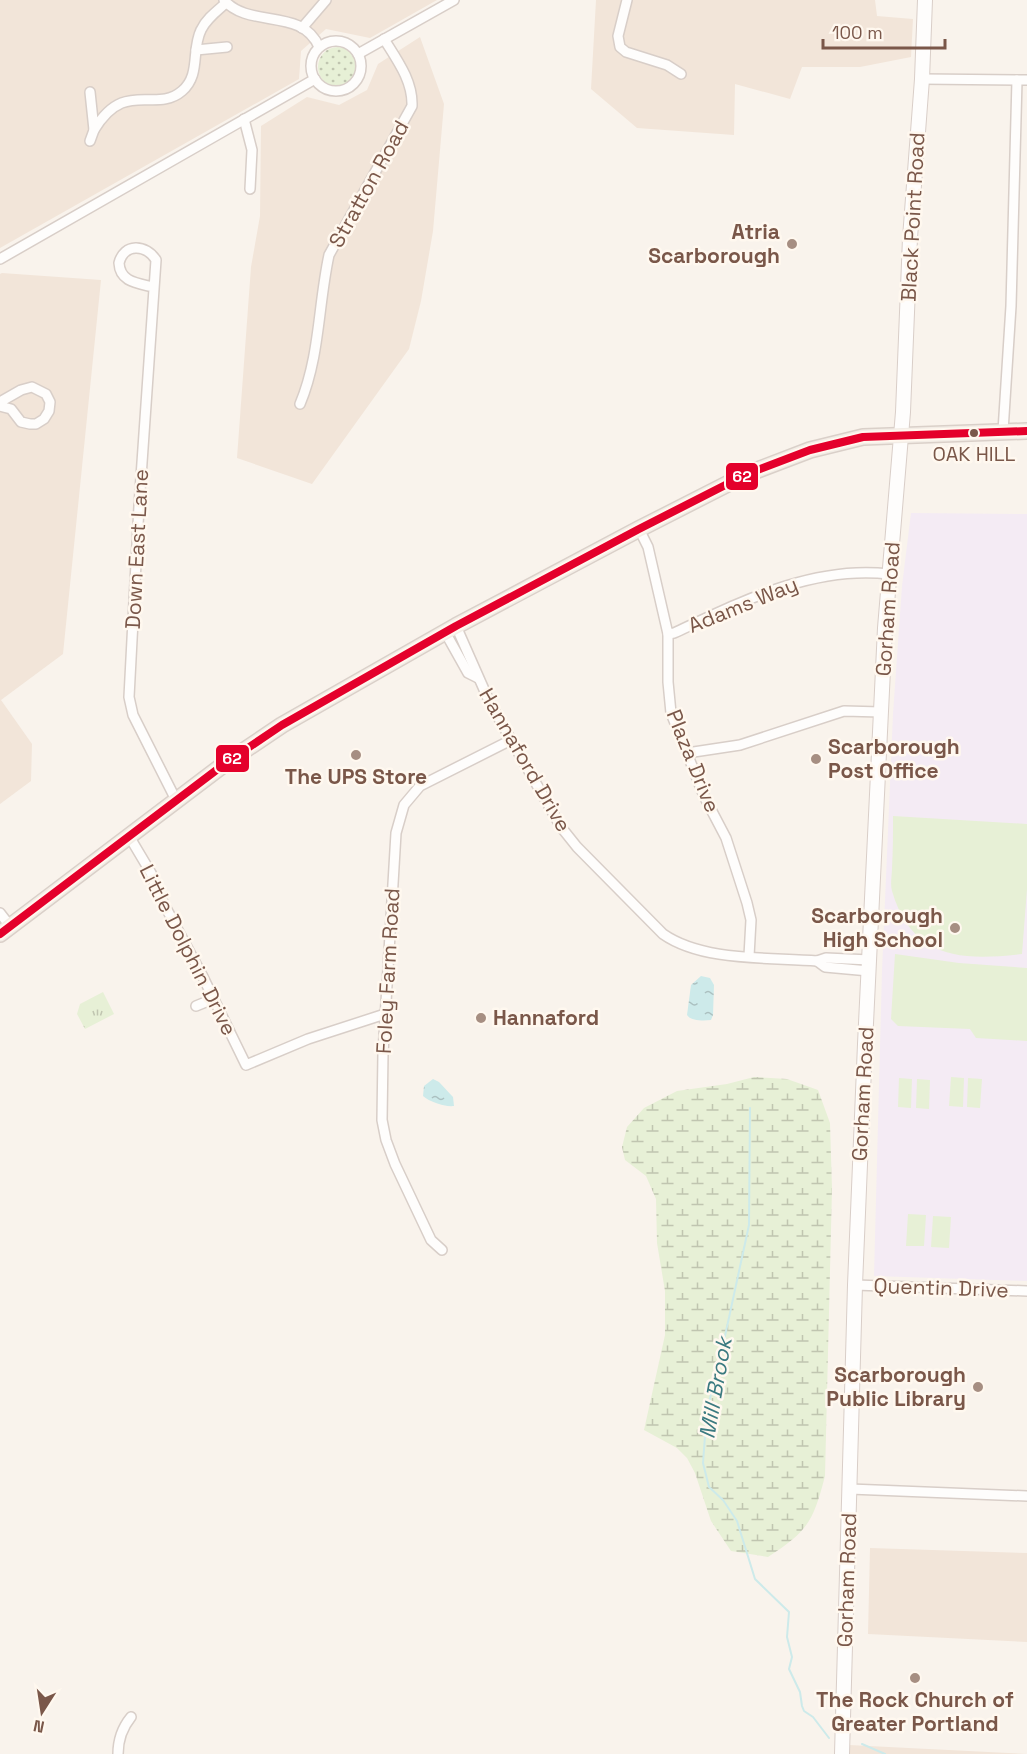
<svg xmlns="http://www.w3.org/2000/svg" width="1027" height="1754" font-family="'Space Grotesk',sans-serif">
  <style>
    .residential { fill: #f2e5d9 }
    .education { fill: #f4ebf4 }
    .grass { fill: url(#grass-dots) }
    .wetland { fill: url(#wetland-marsh) }
    .park { fill: url(#park-tufts) }
    .pitch { fill: #e7f0d6 }
    .water { fill: url(#water-ripples) }
    .lines { fill: none; stroke-linecap: round; stroke-linejoin: round }
    .stream { stroke: #cdeaea; stroke-width: 2 }
    .minor-casing { stroke: #d8cec8; stroke-width: 12 }
    .secondary-casing { stroke: #d9cec8; stroke-width: 16 }
    .primary-casing { stroke: #dad0c9; stroke-width: 18 }
    .minor { stroke: #fefdfc; stroke-width: 9 }
    .secondary { stroke: #fefdfc; stroke-width: 14 }
    .primary { stroke: #f3ede6; stroke-width: 15 }
    .bus-1-casing { stroke: #fff8ef; stroke-width: 12 }
    .bus-1 { stroke: #e4002b; stroke-width: 8 }
    .poi-dot { fill: #a68e82; stroke: #fff8ef; stroke-width: 2 }
    .bus-dot { fill: #7a5749; stroke: #fff8ef; stroke-width: 2 }
    .labels { text-anchor: middle; stroke-width: 5; stroke-linejoin: round; paint-order: stroke }
    .bus-label { font-size: 20px; fill: #7a5749; stroke: #fff8ef }
    .street-label { font-size: 21px; fill: #7a5749; stroke: #fff8ef }
    .poi-label { font-size: 21px; font-weight: bold; fill: #7a5749; stroke: #fff8ef; text-anchor: end }
    .water-label { font-size: 22px; font-style: italic; fill: #3b7a80; stroke: #fff8ef }
    .line-badge { stroke: #fff8ef; stroke-width: 2 }
    .badge-label { font-size: 16px; text-anchor: middle; font-weight: bold; fill: #fff }
  </style>
  <defs>
    <pattern id="grass-dots" width="8" height="8" patternUnits="userSpaceOnUse" patternTransform="scale(1.5)"><rect width="8" height="8" fill="#e7f0d6"/><path d="M2 2h.1M6 6h.1" fill="none" stroke="#c0c5b0" stroke-width="1.8" stroke-linecap="round"/></pattern>
    <pattern id="wetland-marsh" width="20" height="14" patternUnits="userSpaceOnUse" patternTransform="scale(1.5)"><rect width="20" height="14" fill="#e7f0d6"/><path d="M1 5h8M5 5V1M11 12h8M15 12V8" fill="none" stroke="#c0c5b0"/></pattern>
    <pattern id="park-tufts" width="24" height="20" patternUnits="userSpaceOnUse" patternTransform="scale(1.5)"><rect width="24" height="20" fill="#e7f0d6"/><path d="M3 7l-1-3M5 7V3M7 7l1-3M15 17l-1-3M17 17v-4M19 17l1-3" fill="none" stroke="#c0c5b0"/></pattern>
    <pattern id="water-ripples" width="26" height="14" patternUnits="userSpaceOnUse" patternTransform="scale(1.5)"><rect width="26" height="14" fill="#cdeaea"/><path d="M2 4q2-2 4 0t4 0M15 11q2-2 4 0t4 0" fill="none" stroke="#abc0c0"/></pattern>
  </defs>
  <rect width="100%" height="100%" fill="#f9f3ec"/>
  <g class="residential">
    <polygon points="0,0 437,0 370,38 326,29 301,51 299,79 0,248"/>
    <polygon points="596,0 875,0 877,16 913,19 911,57 860,67 802,67 790,99 735,84 734,135 637,128 591,89"/>
    <polygon points="420,37 444,104 433,231 421,301 409,349 312,484 237,458 251,267 260,216 261,126 307,97 339,105 367,90 378,64"/>
    <polygon points="2,273 101,280 63,654 1,700 32,744 31,781 0,804 0,274"/>
    <polygon points="870,1548 1027,1553 1027,1642 868,1634"/>
    <polygon points="849,1745 1027,1754 849,1754"/>
  </g>
  <polygon class="education" points="911,513 1027,514 1027,1281 874,1276 882,971 893,714 902,586"/>
  <circle class="grass" cx="338" cy="67" r="20"/>
  <path class="wetland" d="M 754,1077 L 787,1079 L 818,1090 L 830,1123 L 832,1189 L 825,1476 C 813,1522 808,1531 768,1557 L 731,1551 L 711,1521 L 695,1473 L 687,1458 L 677,1448 L 644,1430 L 665,1335 L 665,1291 L 657,1243 L 656,1199 L 646,1176 L 625,1160 L 622,1147 L 627,1127 L 644,1108 L 677,1091 L 727,1084 Z"/>
  <polygon class="park" points="103,992 114,1014 85,1029 77,1014 80,1004"/>
  <g class="pitch">
    <path d="M 893,816 L 1027,824 L 1027,889 L 1022,954 C 961,961 912,959 892,891 C 890,884 892,875 892,868 C 893,851 893,834 893,816 Z"/>
    <polygon points="895,954 959,963 1027,968 1027,1041 976,1038 970,1029 898,1026 891,1019"/>
    <polygon points="951,1077 964,1078 963,1107 949,1106"/>
    <polygon points="899,1078 912,1079 911,1108 898,1107"/>
    <polygon points="968,1078 982,1079 980,1108 967,1107"/>
    <polygon points="917,1079 930,1080 929,1109 916,1108"/>
    <polygon points="908,1214 926,1215 924,1246 906,1246"/>
    <polygon points="933,1216 951,1217 949,1248 931,1247"/>
  </g>
  <g class="water">
    <path d="M 701,976 L 710,978 L 714,985 L 713,1015 L 711,1020 C 703,1021 691,1021 687,1015 L 691,985 Z"/>
    <path d="M 433,1079 L 439,1082 L 453,1097 L 454,1106 C 444,1107 430,1102 423,1096 L 424,1086 Z"/>
  </g>
  <g class="lines">
    <g class="stream">
      <polyline points="750,1108 749,1225 717,1373 707,1409 703,1463 709,1487 723,1500 737,1521 755,1579 789,1612 787,1637 792,1657 789,1669 800,1692 802,1706 804,1711 813,1717 829,1738"/>
      <polyline points="862,1744 885,1754"/>
    </g>
    <g class="minor-casing">
      <g id="minor">
        <path d="M 224,0 C 249,29 302,7 319,47"/>
        <polyline points="627,0 618,36 620,47 626,52 667,65 681,74"/>
        <polyline points="302,28 326,0"/>
        <circle cx="336" cy="66" r="25"/>
        <polyline points="196,50 227,47"/>
        <polyline points="358,54 454,0"/>
        <polyline points="922,79 1027,80"/>
        <polyline points="244,119 252,150 250,189"/>
        <path d="M 94,130 C 125,78 155,114 182,91 C 201,75 191,50 201,30 C 206,19 217,11 226,3"/>
        <polyline points="90,141 94,130 90,92"/>
        <polyline points="0,259 315,79"/>
        <path d="M 153,287 C 137,283 120,282 119,263 C 124,243 146,244 156,260 L 139,506 L 129,697 L 133,715 L 176,800"/>
        <polyline points="0,402 21,390 32,387 46,394 50,402 49,411 44,419 36,424 30,424 21,422 11,409 0,406"/>
        <path d="M 300,404 C 320,356 318,306 329,255 L 412,106 C 413,81 397,60 384,39"/>
        <polyline points="1003,431 1011,306 1017,80"/>
        <polyline points="639,529 648,547 668,634 668,682 671,713 704,796 726,838 747,903 751,920 749,956"/>
        <path d="M 456,626 L 490,703 L 561,827 L 577,847 L 663,934 C 703,962 770,957 817,961 L 826,958 L 870,960"/>
        <polyline points="445,632 468,673 478,678"/>
        <path d="M 668,634 L 674,633 C 741,602 813,565 889,574"/>
        <polyline points="687,753 740,745 844,711 881,712"/>
        <polyline points="129,836 151,873 157,891 202,975 246,1065 308,1039 385,1014"/>
        <polyline points="0,913 10,926"/>
        <polyline points="817,961 825,967 869,971"/>
        <polyline points="196,1006 213,999"/>
        <polyline points="442,1250 431,1240 395,1164 386,1140 382,1120 383,1053 396,833 404,805 420,786 511,740"/>
        <polyline points="855,1285 1027,1291"/>
        <polyline points="850,1489 1027,1496"/>
        <path d="M 118,1754 C 118,1740 122,1728 131,1717"/>
      </g>
    </g>
    <g class="secondary-casing">
      <polyline id="secondary" points="842,1754 855,1285 865,1044 885,628 903,412 910,238 922,79 925,0"/>
    </g>
    <g class="primary-casing">
      <polyline id="primary" points="0,934 227,762 282,725 456,626 639,529 747,474 810,450 863,437 1027,431"/>
    </g>
    <use href="#minor" class="minor"/>
    <use href="#secondary" class="secondary"/>
    <use href="#primary" class="primary"/>
    <g class="bus-1-casing">
      <polyline id="bus-1" points="0,934 227,762 282,725 456,626 639,529 747,474 810,450 863,437 1027,431"/>
    </g>
    <use href="#bus-1" class="bus-1"/>
  </g>
  <g class="poi-dot">
    <circle cx="792" cy="244" r="6"/>
    <circle cx="356" cy="755" r="6"/>
    <circle cx="816" cy="759" r="6"/>
    <circle cx="955" cy="928" r="6"/>
    <circle cx="481" cy="1018" r="6"/>
    <circle cx="978" cy="1387" r="6"/>
    <circle cx="915" cy="1678" r="6"/>
  </g>
  <circle class="bus-dot" cx="974" cy="433" r="5"/>
  <g class="labels">
    <g class="bus-label">
      <text x="974" y="461">OAK HILL</text>
    </g>
    <g class="street-label">
      <text transform="translate(369 184) rotate(-61)" y="7">Stratton Road</text>
      <text transform="translate(913 217) rotate(-87)" y="7">Black Point Road</text>
      <text transform="translate(137 549) rotate(-87)" y="7">Down East Lane</text>
      <text transform="translate(743 605) rotate(-22)" y="7">Adams Way</text>
      <text transform="translate(888 609) rotate(-86)" y="7">Gorham Road</text>
      <text transform="translate(525 760) rotate(60)" y="7">Hannaford Drive</text>
      <text transform="translate(693 761) rotate(68)" y="7">Plaza Drive</text>
      <text transform="translate(188 950) rotate(63)" y="7">Little Dolphin Drive</text>
      <text transform="translate(388 971) rotate(-87)" y="7">Foley Farm Road</text>
      <text transform="translate(863 1094) rotate(-87)" y="7">Gorham Road</text>
      <text transform="translate(941 1288) rotate(2)" y="7">Quentin Drive</text>
      <text transform="translate(847 1580) rotate(-88)" y="7">Gorham Road</text>
    </g>
    <g class="poi-label">
      <text x="780" y="239">Atria<tspan x="780" dy="24">Scarborough</tspan></text>
      <text x="828" y="754" text-anchor="start">Scarborough<tspan x="828" dy="24">Post Office</tspan></text>
      <text x="356" y="784" text-anchor="middle">The UPS Store</text>
      <text x="943" y="923">Scarborough<tspan x="943" dy="24">High School</tspan></text>
      <text x="493" y="1025" text-anchor="start">Hannaford</text>
      <text x="966" y="1382">Scarborough<tspan x="966" dy="24">Public Library</tspan></text>
      <text x="915" y="1707" text-anchor="middle">The Rock Church of<tspan x="915" dy="24">Greater Portland</tspan></text>
    </g>
    <g class="water-label">
      <text transform="translate(715 1388) rotate(-80)" y="8">Mill Brook</text>
    </g>
  </g>
  <g class="line-badge">
    <rect x="725" y="462" width="34" height="29" rx="6" fill="#e4002b"/>
    <rect x="215" y="744" width="35" height="29" rx="6" fill="#e4002b"/>
  </g>
  <g class="badge-label">
    <text x="742" y="482">62</text>
    <text x="232" y="764">62</text>
  </g>
  <g transform="translate(42 1712) rotate(192)" stroke="#fff8ef" stroke-width="4.5" paint-order="stroke">
  <path d="M0-4.5L10 22L0 15L-10 22Z" fill="#7a5749"/>
  <text y="-9" font-size="16" font-weight="bold" text-anchor="middle" fill="#7a5749">N</text>
  </g>
  <path d="M823 39v9h122v-9" fill="none" stroke="#7a5749" stroke-width="3"/>
  <text x="832" y="39" font-size="18" fill="#7a5749" stroke="#fff8ef" stroke-width="4.5" paint-order="stroke">100 m</text>
</svg>
